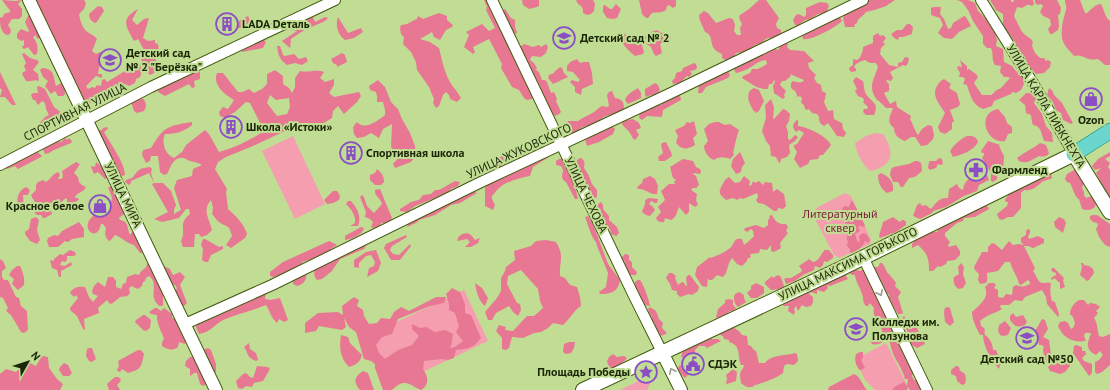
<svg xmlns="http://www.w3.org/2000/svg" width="1110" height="390" font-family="'PT Sans',sans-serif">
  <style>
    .green { fill: #f49eb0 }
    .forest { fill: #e77793; fill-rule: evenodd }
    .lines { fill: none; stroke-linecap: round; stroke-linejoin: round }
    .minor-casing { stroke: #42580c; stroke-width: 12 }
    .tertiary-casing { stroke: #42580c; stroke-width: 14 }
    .secondary-casing { stroke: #42580c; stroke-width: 16 }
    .primary-casing { stroke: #108773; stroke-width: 16 }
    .minor { stroke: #fff; stroke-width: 10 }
    .tertiary { stroke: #fff; stroke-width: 12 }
    .secondary { stroke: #fff; stroke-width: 14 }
    .primary { stroke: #6bd6ce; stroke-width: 15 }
    .oneway { stroke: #999d90 }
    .labels { text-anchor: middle; stroke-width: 4; stroke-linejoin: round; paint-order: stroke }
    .poi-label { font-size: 12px; font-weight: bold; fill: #1c2608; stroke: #c1dd94; text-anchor: start }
    .street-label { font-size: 12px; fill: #1c2608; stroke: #c1dd94 }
    .park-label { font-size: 12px; fill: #7c173b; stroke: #c1dd94 }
  </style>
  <rect width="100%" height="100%" fill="#c1dd94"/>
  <g class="green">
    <path d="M 875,133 L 883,134 C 895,152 894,166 870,171 C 863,165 856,153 855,143 L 866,136 Z"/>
    <polygon points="293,136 325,204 295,219 262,151"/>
    <polygon points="845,193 851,196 871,240 870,244 839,258 834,255 814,217 813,213 818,207"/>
    <polygon points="464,290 488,341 391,387 367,336"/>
    <polygon points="886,343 906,383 907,389 905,390 875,390 865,380 856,361 856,359"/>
    <polygon points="655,373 647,390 620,390"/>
  </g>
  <g class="forest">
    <path d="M 2,0 L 15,1 L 22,0 L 18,4 L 22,9 L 22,16 L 19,19 L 12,19 L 8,25 L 11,30 L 10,34 L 7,35 C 0,32 0,24 0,17 L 2,18 L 4,14 L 10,12 L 10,10 L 8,8 Z"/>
    <path d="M 31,0 L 84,0 L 86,3 L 84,9 L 79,14 C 80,20 82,27 86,31 C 90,34 94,35 97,39 L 92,51 L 96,54 L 100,52 L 102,53 L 98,74 L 102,74 L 102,78 L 96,76 L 86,86 L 88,89 L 92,87 L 95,88 L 97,85 L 101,86 L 102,80 L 105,79 L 107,82 L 138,63 L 140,65 L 142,71 L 140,77 L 136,79 L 135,83 L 129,86 L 125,84 C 121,86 117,86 113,88 C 104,94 97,106 85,102 L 81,93 L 75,85 Z"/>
    <polygon points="484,0 488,0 496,21 500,25 521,68 522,75 534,97 532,99 527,100 524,98 519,90 512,87 501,68 502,64 489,39 473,47 475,52 473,54 464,47 469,35 466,32 482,24 489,31 495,28 486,10 487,7"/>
    <polygon points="522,0 539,0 539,6 537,7 529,9 523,5"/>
    <path d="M 576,0 L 593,0 L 595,4 L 594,11 L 591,14 L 587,15 L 583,13 C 583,8 582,6 578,4 Z"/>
    <polygon points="639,0 676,0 676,6 673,8 669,5 667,6 666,10 662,12 652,13 648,18 646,18 642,14"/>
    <path d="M 759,0 L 766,0 L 779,18 L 776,24 L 777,28 L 781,30 L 781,34 L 773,38 L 767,38 L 760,44 L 757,44 L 745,52 L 736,53 L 734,57 L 727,61 L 722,58 L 722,54 C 706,48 716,36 705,32 C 703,26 699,21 699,15 L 704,11 L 708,13 L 716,23 L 729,18 L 733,19 L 735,25 L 734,31 L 737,35 L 741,35 L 740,28 L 742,24 L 739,18 L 740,15 L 749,9 Z"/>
    <path d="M 865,0 L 895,0 C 892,2 889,4 886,6 C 881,8 871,11 866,12 C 863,17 858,17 857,23 L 854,25 L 855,27 L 845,27 L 843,18 L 844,16 L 843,11 Z"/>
    <path d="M 957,0 L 968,0 L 975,3 L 978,11 L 986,19 L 995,33 L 997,40 L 996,46 L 1003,49 L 1004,62 L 1012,66 L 1015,70 L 1024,78 L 1023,81 L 1024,84 L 1021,90 L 1016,93 L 1012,92 L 1011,94 C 1005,96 1000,99 994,101 L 992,106 L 983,109 C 972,105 970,94 967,85 L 963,84 L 965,79 L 963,77 L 959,77 L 960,73 L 957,68 L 958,66 L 962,67 L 960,60 L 967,66 L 967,70 L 969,69 L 976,74 L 978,77 L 974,83 L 982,95 L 991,95 L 994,93 L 995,91 L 1001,88 L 1010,78 L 1008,77 L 1004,77 L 1000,72 L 1001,66 L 995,65 C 991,59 994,54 991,48 L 987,48 L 983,44 L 983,36 L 973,21 L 968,10 L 962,2 Z"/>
    <polygon points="990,0 1011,0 1011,2 1013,2 1014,0 1033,0 1034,4 1032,6 1030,5 1027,5 1022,8 1017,7 1014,16 1021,30 1024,34 1031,39 1033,42 1032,46 1035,53 1040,58 1044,58 1046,61 1048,60 1051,62 1050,67 1044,73 1036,74 1028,65 1025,57 1019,50 1013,39 1006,30 1003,24 1003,14 996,10"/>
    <polygon points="1035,0 1057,0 1061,8 1060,14 1058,15 1059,26 1058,30 1052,34 1050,34 1048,29 1051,25 1050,19 1043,16 1040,12 1043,6 1041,4 1037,5 1035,2"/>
    <path d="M 1065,0 L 1080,0 L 1085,13 L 1087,13 C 1091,10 1095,4 1101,4 C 1104,9 1105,18 1110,21 L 1110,65 L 1105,65 L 1098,59 C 1087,62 1083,53 1074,56 C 1070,51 1063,45 1062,38 C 1061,27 1063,20 1066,10 C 1067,7 1065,3 1065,0 Z"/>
    <polygon points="820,2 827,3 829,6 826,13 818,14 810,19 805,20 797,26 795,25 793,20 796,15 799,14 804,17 806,15 806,8"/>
    <polygon points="616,4 621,9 617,18 613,19 607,18 603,12 603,6 605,5 610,9 612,9"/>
    <path d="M 98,6 L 102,7 L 104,11 L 96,23 C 92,22 89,19 89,14 Z"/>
    <polygon points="934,7 941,7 940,14 944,19 948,29 951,28 953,23 964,16 966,17 971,26 959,32 952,39 944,38 938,33 943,25 940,18 931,15 931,8"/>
    <path d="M 138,9 L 132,20 L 137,25 L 144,19 L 149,18 L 143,38 L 148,41 L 155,40 L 155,43 L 158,44 L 159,51 L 153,54 L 157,62 L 154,73 L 150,75 C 143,69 142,60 139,52 L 144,50 L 138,39 L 134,41 C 126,26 120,19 138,9 Z"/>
    <polygon points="505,9 511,18 515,20 515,27 517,32 516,34 515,34 508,22 503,10"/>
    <path d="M 439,13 L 447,16 L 447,20 L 453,25 L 452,27 L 446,30 L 440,40 L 434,37 L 432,32 L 420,39 L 430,42 L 439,48 C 442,60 444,71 450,82 C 453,87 457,91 461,98 L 457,102 L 450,99 L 449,95 L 446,92 L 443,95 L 439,106 L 436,108 L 433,103 L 434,99 L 429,87 L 417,70 L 416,62 L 411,52 L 403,44 L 404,37 L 401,34 L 400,28 L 401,25 C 408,25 411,21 417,19 L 418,16 L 423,19 Z"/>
    <path d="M 30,15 L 41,37 L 38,39 L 35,35 L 33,38 C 38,42 38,48 37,54 L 34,55 L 28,47 L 24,49 L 22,47 L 24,45 L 24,40 L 21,41 L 17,38 L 17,34 L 21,29 L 28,32 L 29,31 L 25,22 L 28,16 Z"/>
    <path d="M 839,15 L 842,21 C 836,27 811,41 803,39 L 802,34 Z"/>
    <polygon points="248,16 250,20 252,20 253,21 241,28 237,28 236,27 240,20"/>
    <path d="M 313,17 L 315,22 L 325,17 L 328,18 C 324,23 319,23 314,26 C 305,29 298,34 291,39 L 290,48 L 282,41 L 297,31 L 288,29 L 286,28 L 291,27 C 294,22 299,22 304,22 L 307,19 Z"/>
    <path d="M 338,17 L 348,33 L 361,28 L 363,32 L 354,38 L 345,40 C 338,35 335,26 338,17 Z"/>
    <polygon points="907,24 910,24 913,27 912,34 903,37 899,37 898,40 894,38 891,34 897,30 902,30"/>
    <polygon points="657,30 661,33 666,32 671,38 660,44 662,53 656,56 654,54 651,47 645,43 643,38 649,33"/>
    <path d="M 625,33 L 629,43 L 636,40 L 641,42 L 644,52 L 643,54 L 635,56 C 629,51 625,47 621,41 Z"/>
    <path d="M 878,33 L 880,36 L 883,35 L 886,38 L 883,42 L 885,44 L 881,48 L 880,54 L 889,65 L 898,67 L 898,63 L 902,62 L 905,57 L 909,58 L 908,63 L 906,66 L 903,65 L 890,72 L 893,78 L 891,81 L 887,80 L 886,81 L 889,84 L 889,91 L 884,93 L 890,104 L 896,101 L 897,107 L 911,116 L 910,119 C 913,124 915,131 918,135 L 922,129 L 928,125 L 932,126 L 934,135 L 933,139 L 927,145 L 921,146 L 915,137 L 911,137 L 905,141 C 899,139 894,135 894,128 C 886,122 890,116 893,108 L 886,108 L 879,101 L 877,100 C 868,87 873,81 878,67 L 876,63 L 870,63 L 865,60 C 861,61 856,63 854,67 L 856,69 L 856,71 L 852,72 L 850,71 L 849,68 L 853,65 L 853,59 L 857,60 C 861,58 863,51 863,47 L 873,43 L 873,36 Z"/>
    <polygon points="263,39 266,42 263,48 242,52 243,47 254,40"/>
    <path d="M 784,41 L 788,44 L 787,47 L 790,50 L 804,51 L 814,61 L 808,63 L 809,68 L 816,75 L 814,78 L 817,83 L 821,85 L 822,91 L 826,93 L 825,99 L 824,102 L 828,111 L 833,110 L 834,119 L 842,123 L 843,129 L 846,133 L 844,137 L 837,136 L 828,123 L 824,126 L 820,123 L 819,119 L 819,117 L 817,114 L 812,113 L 809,109 L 807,110 L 805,109 L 804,105 L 801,103 L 802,98 L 800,96 L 798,97 L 797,96 L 796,92 L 791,88 L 791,83 L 793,81 C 797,82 802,84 804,80 L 790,74 L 791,76 L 785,81 L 782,81 L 780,85 L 786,91 L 784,95 L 785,97 L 783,99 L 774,93 L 773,86 L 775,82 L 774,80 L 772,84 L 769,84 L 768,89 C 759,90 750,83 742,78 L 743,76 L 750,73 L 752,69 L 758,69 L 767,64 L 766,60 C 759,61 756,64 751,67 C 747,70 741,71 737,73 L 735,72 L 734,69 L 739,65 L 774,48 L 777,50 L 779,49 L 780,45 Z"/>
    <polygon points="524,44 533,47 539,45 541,47 546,44 548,47 546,53 541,57 532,56 530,60 534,63 537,68 536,70 539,72 542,80 545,80 547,82 551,93 554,92 557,99 556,101 561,112 559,114 555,116 551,112 546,112 540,92 541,88 520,47"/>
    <path d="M 277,46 L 280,46 L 283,55 L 285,56 L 294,54 L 299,59 L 306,57 L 308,61 L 302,65 L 295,63 L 287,65 C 280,60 278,55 277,46 Z"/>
    <path d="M 24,53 L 30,58 L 37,60 L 39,62 L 33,70 L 38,74 L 39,81 C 34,79 31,82 26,81 L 22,74 L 23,72 L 26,71 L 24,66 L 26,63 L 22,54 Z"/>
    <polygon points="342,53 345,55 347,62 337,67 337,65 333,63 331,59"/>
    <polygon points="577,59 580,63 584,62 589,62 592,73 593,84 582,89 581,95 575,92 575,87 570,82 572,80 578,82 580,80 573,72 567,71 567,66 570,62"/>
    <polygon points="694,63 696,64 697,68 695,70 690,71 692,74 689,77 687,76 680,83 673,84 672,81 675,78 676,73 682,71 683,68"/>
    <polygon points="560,67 562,68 564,73 568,77 553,84 548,78 549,75 554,73 554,72"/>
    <path d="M 42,68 C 55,69 53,76 56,86 L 61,83 L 64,84 L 65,94 L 63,96 L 58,96 L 55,91 L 51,94 L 45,86 L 48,81 L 43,77 L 40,70 Z"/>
    <polygon points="198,69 200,73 200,79 194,81 195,87 192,88 189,84 165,96 158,92 159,87"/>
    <polygon points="727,69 730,75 728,78 706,87 702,93 698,93 699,83"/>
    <path d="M 275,70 L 283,76 L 283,84 L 289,88 L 292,93 L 295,87 L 295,78 L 300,71 C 309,73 315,69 324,72 L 320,78 L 325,82 L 334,79 L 334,85 L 329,93 L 334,97 L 359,92 L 361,96 L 357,102 L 344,114 L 338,106 L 333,111 L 332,118 L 322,124 L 311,123 L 291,131 L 285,131 L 253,146 L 226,157 L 218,162 L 215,169 L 227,189 L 226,192 L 228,209 C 236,216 244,224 247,234 L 245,238 L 231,248 L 226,245 L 232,236 C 229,223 227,228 219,222 C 216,220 214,216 212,214 L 213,208 L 211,200 C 202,210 209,218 212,230 L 207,235 L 201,237 L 199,234 L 195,234 L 194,247 L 183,247 L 181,241 C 187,228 177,225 190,214 L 189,209 L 186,209 L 179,218 L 162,222 L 154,219 L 168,212 L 152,184 L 154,183 L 149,173 L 131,181 L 131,183 L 129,185 L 125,182 L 126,180 L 132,178 C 140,169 137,169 150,167 L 152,169 L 151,173 L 154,183 L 163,183 L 171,191 L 176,205 L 174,210 L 174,214 L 181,210 L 174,188 L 177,180 L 192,176 L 193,169 L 202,165 C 197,162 194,162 190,161 C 187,160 186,159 184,158 C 173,156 171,167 167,174 L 164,175 L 160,172 L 158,156 L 151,156 L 150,161 L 146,163 L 142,155 L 143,150 L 151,148 C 164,126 168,126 192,122 L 192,125 C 183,132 176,134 165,134 C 161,142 165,155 174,158 L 182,152 L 186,145 L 205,130 L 209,134 L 219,152 C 231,149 255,139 264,130 L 260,128 L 260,123 L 250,103 L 246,102 L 235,112 L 225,118 L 220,116 L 219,112 L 223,107 L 228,109 L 234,100 C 225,95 212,85 217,73 L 223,73 L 238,92 L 242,92 L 249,89 L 254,93 L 262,89 L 267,84 L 267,74 ZM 270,95 L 276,100 L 289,98 L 290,107 L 287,114 L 277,116 L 267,103 Z"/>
    <polygon points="0,72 16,105 12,105 5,97 0,97 2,90 0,88"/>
    <path d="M 856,77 L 863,81 C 864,85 864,91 866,94 C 871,102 880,103 874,115 L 866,115 L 863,112 L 864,109 L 867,109 L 868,107 L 863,102 L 864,100 L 863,98 L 858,96 L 855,91 L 857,89 L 853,81 Z"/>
    <path d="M 944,79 L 951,84 L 949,88 L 957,93 L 960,104 L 958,107 L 950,110 L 954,121 L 952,123 L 952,129 L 945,134 L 940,132 L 938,127 L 945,113 C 940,104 931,96 937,86 C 939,83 940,81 944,79 Z"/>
    <path d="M 378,80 L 385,87 L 391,102 L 398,109 L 402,119 L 410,133 L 415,146 L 416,156 L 411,162 L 395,168 L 393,164 L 399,157 L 391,147 L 392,124 L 383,129 L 379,138 L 371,133 L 364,137 L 357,138 L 354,134 L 353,127 L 357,122 C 365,131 377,121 385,115 L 385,110 L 383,102 L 377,102 L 377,96 L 376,92 L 370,90 L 369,86 Z"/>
    <path d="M 655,83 L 658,85 L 660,90 C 656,96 651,94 646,97 L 645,95 L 645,89 Z"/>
    <path d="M 39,86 L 45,89 L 54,107 L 63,114 L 65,122 C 59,126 56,122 50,121 L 48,124 L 50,127 L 50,129 L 39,133 L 37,132 L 37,126 L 45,117 L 49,115 L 46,109 L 45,103 L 42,101 L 38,105 L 35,100 L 33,100 L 31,95 L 33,93 L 38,93 L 37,87 Z"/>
    <path d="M 638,88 L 641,93 L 641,98 L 628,104 L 625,100 C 626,95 633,91 638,88 Z"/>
    <path d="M 754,88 L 759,90 L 764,101 L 759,111 L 756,113 C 750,108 743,92 754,88 Z"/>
    <polygon points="1049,88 1052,90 1054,95 1062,103 1073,123 1071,124 1063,120 1061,113 1056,110 1053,102 1047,95"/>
    <path d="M 612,91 L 615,98 C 623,99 624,102 624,110 L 619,115 C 606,113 601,119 592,127 C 585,125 580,127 576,134 L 572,134 L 567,126 L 568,121 L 578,121 C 583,117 588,116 594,112 C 597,110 598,108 602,106 L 607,107 L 609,106 L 607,95 L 609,92 Z"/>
    <path d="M 1026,93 L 1029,93 L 1036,97 L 1034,103 L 1042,114 L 1046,126 L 1052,133 L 1053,142 L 1044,141 C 1041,134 1042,126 1033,125 L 1032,122 L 1031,115 L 1026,113 L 1025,105 L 1019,100 Z"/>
    <polygon points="677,94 680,95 681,100 663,110 662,117 647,116 642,120 639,118 640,111 657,105 661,105 662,104 662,101"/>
    <path d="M 136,95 C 144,98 149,103 144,111 L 137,113 L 134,111 L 131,102 Z"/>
    <polygon points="771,99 774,107 773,119 774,119 783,109 786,110 790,114 789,121 786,126 788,132 788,139 790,140 795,135 798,137 795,141 789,145 790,153 787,157 781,159 780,163 779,163 776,157 771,156 770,146 766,141 762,131 766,118 765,105"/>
    <path d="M 998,109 L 1005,117 L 1007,123 L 1012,127 L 1012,133 L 1008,134 L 1005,141 C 987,145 975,113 998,109 Z"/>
    <path d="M 633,119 L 639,123 L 641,128 L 636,130 L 639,135 L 635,140 C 632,138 632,136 630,133 C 628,129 624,128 622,124 L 623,121 Z"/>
    <path d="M 797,120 L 798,120 L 798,126 C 807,127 827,136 831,145 L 823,155 L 820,155 L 818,159 L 810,160 L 808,164 L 800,168 L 794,159 L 797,152 L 794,147 L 794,145 L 797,144 L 804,133 L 799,130 L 796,132 C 792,128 792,124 797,120 Z"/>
    <path d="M 694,121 L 697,134 L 693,138 L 695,145 C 687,150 682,150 676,143 L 678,136 L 675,130 L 684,126 L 687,122 L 690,123 Z"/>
    <path d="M 715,122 L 719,122 L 725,125 L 730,124 L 739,130 C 736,138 735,145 733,153 L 734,155 L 730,159 C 725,157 719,156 714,160 C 708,158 704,151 704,146 L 708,141 L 704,129 L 709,124 Z"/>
    <polygon points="611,125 615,129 613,134 599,142 587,146 585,139 589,136"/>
    <path d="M 107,127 L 108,129 L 104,132 C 110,143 125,163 125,175 L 122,176 L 118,173 L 97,131 L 98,130 L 102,130 L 103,128 Z"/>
    <path d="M 967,136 C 973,136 976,136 978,142 C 972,152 963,154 953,157 L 950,151 C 954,145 960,139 967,136 Z"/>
    <polygon points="65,138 67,140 69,138 72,141 71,143 54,150 49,153 45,154 42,147 55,140 61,142"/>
    <polygon points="988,141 1000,145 999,146 1004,156 1003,171 1002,172 997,173 997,179 993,182 991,181 991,173 982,158 984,155 984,153 982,153 981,151"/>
    <polygon points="666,142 671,152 672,156 665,161 659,161 658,157 663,153 661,145 662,143"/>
    <path d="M 1040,143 L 1046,145 L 1049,153 C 1047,157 1043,157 1039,156 C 1033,159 1026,165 1019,161 L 1017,158 C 1024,152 1033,149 1040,143 Z"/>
    <polygon points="33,148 42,156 41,157 18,169 15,166 7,169 5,166"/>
    <path d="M 508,152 L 512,158 C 506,163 502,169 493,166 L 494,161 Z"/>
    <polygon points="740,152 745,163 742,167 741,172 736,174 731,166 733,159"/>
    <path d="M 1110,152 L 1110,156 L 1105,159 L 1110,163 L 1108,167 L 1110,170 L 1110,198 C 1104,190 1101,181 1096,173 L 1101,168 L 1095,170 L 1092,166 L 1098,159 Z"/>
    <path d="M 546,157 L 549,157 L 533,167 L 530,176 C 520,178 507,181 499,188 C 496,191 495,193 492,196 L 492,199 L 495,205 L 493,210 L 485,206 L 485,188 L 489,183 Z"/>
    <path d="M 580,158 C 585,159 585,164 584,168 L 588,174 L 592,184 L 597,190 L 597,197 L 595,198 C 590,195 588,192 589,186 L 581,178 L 583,176 L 576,166 L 577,160 Z"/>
    <polygon points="939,158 942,159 943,164 941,165 938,164 936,168 930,170 928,168 929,162 930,161 936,161"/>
    <polygon points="559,159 562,159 564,166 575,181 575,186 578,199 575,199 566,182 563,180 562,176 563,170 561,166 556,165 556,161"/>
    <path d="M 683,159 L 693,161 L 696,167 L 700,169 L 701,171 L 700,174 L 694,173 L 693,174 L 696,176 L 699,185 L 696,188 L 693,188 L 691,190 L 697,194 L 696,200 L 698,205 L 695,207 L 689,203 L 689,212 L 686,215 L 679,207 C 677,212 676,218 671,220 L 665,218 L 664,222 C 660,223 657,221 656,218 L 661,212 L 658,207 L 665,200 L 661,191 L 669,184 L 675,184 L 674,182 L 676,180 L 673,178 L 670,167 Z"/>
    <polygon points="915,161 918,161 921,163 922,171 915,177 909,178 903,187 901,187 898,182 893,182 890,175 891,169 894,167 909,164"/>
    <path d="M 76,162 L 80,164 L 74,173 L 78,177 L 79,182 L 82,185 L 86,187 L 84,190 L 76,195 L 75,198 L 78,198 L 79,200 L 68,205 L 67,204 L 67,199 L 66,198 L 58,205 L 54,202 L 45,205 L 43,209 L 44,211 L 51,211 L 52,214 L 45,218 L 43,218 L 41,215 L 37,215 L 33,211 L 33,209 L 37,206 L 37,203 L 34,201 L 31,195 L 36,190 L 36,185 L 38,182 L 43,180 L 46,182 C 51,179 52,174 58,172 L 60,175 L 58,179 L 61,179 L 63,177 L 62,171 Z"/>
    <polygon points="96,162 105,169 107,178 105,179 98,172 94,174 91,167 92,166 95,167"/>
    <path d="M 377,169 C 382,173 384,176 384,182 L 381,185 L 375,185 L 370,180 L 370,175 L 375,173 Z"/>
    <path d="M 1050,169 L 1052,178 C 1049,180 1045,180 1042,182 C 1036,187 1033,191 1024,190 L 1021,193 L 1021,208 L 1013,217 L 1008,217 L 1002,220 L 999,219 L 997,214 L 1007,206 L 1008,202 L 1006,202 L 1005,200 L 1010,192 Z"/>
    <path d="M 1076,169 L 1084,182 L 1082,188 L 1084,192 L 1084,195 L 1086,198 L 1092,196 L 1096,202 L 1095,207 C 1091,210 1088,211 1082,209 L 1079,199 L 1078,199 C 1074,194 1073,189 1070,183 L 1067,182 L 1065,179 L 1067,174 Z"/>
    <path d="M 881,173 C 889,177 894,181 893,191 L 887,193 C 881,189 878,183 878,175 Z"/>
    <path d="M 987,175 L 989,180 L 979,185 L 977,191 L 964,196 L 946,207 L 933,211 L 932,213 L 920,219 L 913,216 L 917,205 L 920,203 L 922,206 C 927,204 927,207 931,209 C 936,203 939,197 948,198 L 949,189 L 957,184 L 959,188 L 963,190 C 964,184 966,180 972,177 L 974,178 L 975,181 L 978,182 Z"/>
    <path d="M 650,176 L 655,179 L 658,186 L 657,194 C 650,195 645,188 638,189 L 637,187 L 642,183 L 643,179 Z"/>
    <path d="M 744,176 L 750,181 L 749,185 L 751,186 L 753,181 L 755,183 L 759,181 L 763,185 L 765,182 L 772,183 L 773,192 L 777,189 L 784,194 L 786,206 L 783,209 L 778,208 L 777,211 L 774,211 L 764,204 L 758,203 L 756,200 L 758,197 L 757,193 L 743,199 L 740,198 L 737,200 L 733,198 L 726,200 C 719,194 718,193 722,185 C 725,181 724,180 729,177 L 735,183 L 740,182 Z"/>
    <polygon points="455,181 460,182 458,186 451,189 447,193 415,206 407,212 400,211 400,209 411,202 419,200 423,195 431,194 435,190 439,190"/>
    <path d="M 26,187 L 30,190 L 28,195 L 23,195 L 24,208 L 20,210 C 15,201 17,191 26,187 Z"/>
    <path d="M 108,187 L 111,187 L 115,189 L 124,214 L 119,218 L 120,220 C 129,221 127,229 130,235 L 132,232 L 136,233 L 143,251 L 142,253 L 140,253 L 134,245 C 128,244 121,237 115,235 L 111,240 L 109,241 C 104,236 105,233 106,228 L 103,224 L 101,224 C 97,246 75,224 98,213 L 102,214 L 103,216 L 109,212 L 112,198 Z"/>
    <path d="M 380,189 L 392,218 C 389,223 386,223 381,223 L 379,227 L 373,228 L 371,227 L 373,222 L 370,219 L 365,217 L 366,212 L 360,197 L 362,195 L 364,197 L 367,206 L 374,213 L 382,204 C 381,198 374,196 375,190 Z"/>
    <polygon points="333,191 337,191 340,196 339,200 333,203 327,204 324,200"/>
    <polygon points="473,191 477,193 460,203 451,205 435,215 419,220 416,223 407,227 410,220 438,206 441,208 444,205"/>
    <path d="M 649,198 L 658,199 L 657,203 L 655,203 L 651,201 L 649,204 L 653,207 L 655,210 L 650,216 L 646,215 L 642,212 C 643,208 646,205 645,200 Z"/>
    <path d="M 348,201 L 351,201 C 357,208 362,217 358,226 L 350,226 L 355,223 C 356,215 351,209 346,204 Z"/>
    <path d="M 851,201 L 853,202 L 859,213 L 861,213 L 861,217 L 865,226 L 864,227 L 860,226 L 858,227 L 860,231 L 855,234 L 857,241 L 860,243 L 859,236 L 863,233 L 866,234 L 870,240 L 868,243 L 865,241 C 863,247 856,252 850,253 L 850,249 L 847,246 L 848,241 L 847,240 L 847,231 L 850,229 L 853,230 L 855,226 L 845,223 L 846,214 L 842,209 L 844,206 L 849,207 Z"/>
    <path d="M 601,202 L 603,205 L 603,209 L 609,216 L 609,220 L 617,227 L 619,233 L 616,236 L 611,234 L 610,229 L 606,226 C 606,220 600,216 601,210 L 598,208 L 597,205 Z"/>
    <path d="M 984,205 L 988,207 L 989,209 L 975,217 L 964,218 L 963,221 L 957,223 L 945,233 L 945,236 L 950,242 L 948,245 L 949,247 L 956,245 L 960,251 L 960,255 L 955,260 L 947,261 L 946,264 L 940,267 L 938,266 L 933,271 L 929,271 C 929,259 928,254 918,245 L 912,248 L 912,244 L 914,242 L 913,240 L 916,236 L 923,237 L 924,235 L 930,232 L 937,232 L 941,224 Z"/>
    <path d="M 772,215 C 775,220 777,225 786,224 L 788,227 L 786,231 L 788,233 L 780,243 L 781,248 L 774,252 L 771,251 L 771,245 L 767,250 L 760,249 L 759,253 L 750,254 L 751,257 L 747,259 L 747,261 L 742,266 L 737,264 L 732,258 L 729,263 L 726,273 L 723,277 L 717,275 L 712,280 L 709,280 L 708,278 L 707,287 L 702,286 L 695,275 L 697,267 L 710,257 L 711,258 C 718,255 724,253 730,248 C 735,244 733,237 742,239 L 744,245 L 748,242 L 754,236 L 753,231 L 751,229 L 747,232 L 744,230 L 745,228 L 756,225 L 764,228 L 768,225 L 768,220 L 770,218 L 769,216 Z"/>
    <polygon points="1093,215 1097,215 1110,224 1110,251 1110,247 1105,245 1099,237 1096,229 1098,225 1097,223 1093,222 1090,219 1090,216"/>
    <path d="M 588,216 L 593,224 L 608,264 L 620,280 C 618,292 611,294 600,294 L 599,292 L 606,287 L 608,273 L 597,246 L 596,242 C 591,237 588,224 585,217 Z"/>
    <polygon points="36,217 39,220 37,230 40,240 37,244 30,241 25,234 25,232 29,229 31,219"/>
    <path d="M 893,217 L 900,222 L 902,220 L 904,220 L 906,222 L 906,225 L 896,232 L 880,238 L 879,236 C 880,231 882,227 883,222 Z"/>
    <polygon points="1059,217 1064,219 1066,223 1063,233 1055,227 1054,222"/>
    <polygon points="79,222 84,229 84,237 72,239 68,242 65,241 58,247 49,247 47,241 48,238 54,235 58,236 62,231"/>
    <path d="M 361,227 L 364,228 C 362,235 352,239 345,240 L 345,236 Z"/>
    <path d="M 1028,229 L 1030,230 L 1030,233 L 1028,236 L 1029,239 L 1038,236 L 1044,239 L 1044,243 L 1033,248 L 1028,246 L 1024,246 L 1035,268 L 1033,271 C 1035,273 1038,281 1040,282 C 1043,284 1048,282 1051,283 C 1050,288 1050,296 1052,301 L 1055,302 L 1059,314 L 1058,317 L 1047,304 L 1046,297 L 1042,290 L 1025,297 L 1022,301 L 1015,300 L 1009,305 L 1001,305 L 1000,307 L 1002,309 C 996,313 986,315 980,321 L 981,326 C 988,330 983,331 985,335 C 990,338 993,345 993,350 L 996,350 L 998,355 L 1002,356 L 1006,361 L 1005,363 L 1000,365 L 999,369 C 992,360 983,347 983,335 L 980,335 C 977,329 972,320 972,312 C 979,305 990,298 985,287 L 989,283 L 994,283 L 996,285 L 994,288 L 998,290 L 998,297 L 1003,298 L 1006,294 L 1012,295 L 1013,287 L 1016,285 C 1021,287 1025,287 1030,284 L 1030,282 L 1028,280 L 1021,285 L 1019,284 C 1017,275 1012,270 1010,262 L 1005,262 L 998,271 L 987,273 C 987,277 988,280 986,283 L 980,284 L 978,280 L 979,274 L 975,270 L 974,267 L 982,252 L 988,252 L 988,247 L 992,243 L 995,244 L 1002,250 L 1009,241 L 1013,245 L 1019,244 L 1024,245 L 1021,242 L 1021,238 L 1026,235 L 1026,231 Z"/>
    <path d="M 467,233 L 471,235 L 475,240 L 480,238 L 478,243 L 471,247 L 465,247 L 470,242 L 467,239 L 457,241 C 459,235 461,234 467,233 Z"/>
    <polygon points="406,235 407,237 392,246 390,250 393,254 399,255 410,244 411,246 400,260 391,260 384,248 386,244"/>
    <polygon points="203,239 205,239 219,247 223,246 223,249 211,255 208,262 205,262 202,260 203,249 201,245"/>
    <path d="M 546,240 L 556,242 C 565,257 559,261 560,276 L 565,278 L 570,285 L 577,287 L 580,297 L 581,306 C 573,311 570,319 563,325 L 553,323 L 548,328 L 541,332 L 534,333 L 523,338 L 512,337 L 509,348 L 506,350 L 502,349 L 502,338 L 496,331 L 499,325 L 506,327 L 505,330 L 513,331 L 527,316 L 534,316 L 543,308 L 540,301 L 538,289 L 521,270 L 508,276 L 507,284 L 517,303 L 520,304 L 521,310 L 518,316 L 513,312 L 509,306 L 496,313 L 492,320 L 488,320 L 485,312 L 497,298 L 501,291 L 501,278 L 505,271 L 506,267 L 515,260 L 514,251 L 531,246 L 536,241 Z"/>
    <path d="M 329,241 L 337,245 L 331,249 L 329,253 L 368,242 L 364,249 L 340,259 L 332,271 L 322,279 L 317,280 C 310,273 318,263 322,256 L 302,262 L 302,266 L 306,268 C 307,277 307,283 297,286 L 293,284 L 293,279 L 284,274 L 274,277 L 270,276 L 270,272 L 283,262 Z"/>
    <polygon points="70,250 75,252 76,255 73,256 67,256 67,260 65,262 62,261 60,265 65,266 71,262 72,265 61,271 61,277 59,277 57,270 52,268 50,260 54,261 54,259 60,254 63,255"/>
    <polygon points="376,250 381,263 378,271 367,277 369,268 374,266 375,262 371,255 366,256 359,263 359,268 354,267 354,260 366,252"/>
    <path d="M 824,250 L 829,250 L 833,255 L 833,258 L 827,262 L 824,261 L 823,265 L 820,268 L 815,266 L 814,270 L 803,275 L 795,281 L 786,284 L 784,279 L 786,278 L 791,278 L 801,272 L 802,270 L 799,266 C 800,265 808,260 809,259 L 813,262 C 818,261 820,257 822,253 L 824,251 Z"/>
    <polygon points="625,254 629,255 629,260 632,262 632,267 637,272 636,275 629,275 623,265 625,261 623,261 622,257"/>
    <polygon points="0,259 3,261 6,268 2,271 2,277 4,280 8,280 16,297 19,298 21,306 27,311 28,330 24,333 21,332 11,315 6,311 8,308 3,298 0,297"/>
    <path d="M 150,263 L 165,292 L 163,294 L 163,305 L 162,306 L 159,306 C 158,304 156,303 155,301 C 151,292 158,283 149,276 L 146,278 L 145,281 L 143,282 L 142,286 L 138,289 L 131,286 L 129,289 L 130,293 C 127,298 124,296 120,297 L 113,303 L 110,304 L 107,300 L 98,308 L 99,313 L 84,319 L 85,330 L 83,329 L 77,316 L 70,310 L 70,308 L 78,298 L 76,295 L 74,297 L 70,293 C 73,287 79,286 85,287 L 89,297 L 93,302 L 98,296 L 93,294 L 92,291 L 94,286 L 98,282 L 105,287 L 108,277 L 113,277 L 116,281 L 116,287 L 121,289 L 123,284 L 126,283 L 127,277 L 135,274 L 139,275 C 141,269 146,270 147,264 Z"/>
    <path d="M 880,263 L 882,263 C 885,266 885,269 887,272 C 890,276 894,279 896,283 L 895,286 L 901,292 L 898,297 L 903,313 L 901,314 L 898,314 L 888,298 L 889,294 L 886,294 L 873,269 L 875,267 L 878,267 Z"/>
    <path d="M 961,263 L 964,267 L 963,274 L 966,283 L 963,288 L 959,289 C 954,287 953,281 954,277 L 959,274 L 958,267 Z"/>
    <polygon points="1081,263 1083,263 1084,265 1089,266 1093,269 1094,273 1089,280 1087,281 1080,275 1082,267"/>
    <path d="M 17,266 L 20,266 C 23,272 25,279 24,285 L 18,290 L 12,284 L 14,279 L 9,275 L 12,270 Z"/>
    <polygon points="164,266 170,269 173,275 180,272 185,277 180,285 187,303 184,306 180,306 174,294 177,288 175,285 170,284 163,268"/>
    <polygon points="1052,268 1054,268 1064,278 1063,281 1065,287 1060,289 1060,283 1054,278 1052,280 1051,279 1052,277 1056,275 1056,273 1053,272 1051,270"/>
    <path d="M 854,269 L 860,271 L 864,269 L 908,359 L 913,373 L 912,376 L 914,380 L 919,381 L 922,390 L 910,390 L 908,387 L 907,390 L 892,390 L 896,386 L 904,382 L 907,386 L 908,379 L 905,379 C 903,371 899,365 895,358 C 891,351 891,343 887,336 L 884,338 L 883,342 C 880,344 875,345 872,344 L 871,342 L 878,336 L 877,333 L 882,332 L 882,330 C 878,322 872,316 874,308 L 870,303 L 868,306 L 866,306 C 862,302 864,298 862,294 C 860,287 856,283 855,275 L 852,275 L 850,273 L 850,271 Z"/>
    <polygon points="847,272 846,276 848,279 830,286 827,285 828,288 824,292 817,290 817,294 811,292 809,294 813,297 813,302 811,306 806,307 802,305 798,311 796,306 794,309 795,311 794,315 788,311 789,306 784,306 781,303"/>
    <polygon points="669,273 672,273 676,276 675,278 678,285 682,282 683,282 687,287 686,278 688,275 690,275 699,287 698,291 692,295 689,294 680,297 677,294 677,291 672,290 670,284 666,278"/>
    <polygon points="778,275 781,277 784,286 781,289 771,290 765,284 765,282 772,276 773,278"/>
    <path d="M 638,280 L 640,280 C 644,285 649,300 650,306 L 644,305 C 642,297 633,290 635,282 Z"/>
    <path d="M 475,283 L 482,288 L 488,298 L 485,306 C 479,302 476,291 475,283 Z"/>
    <polygon points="756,283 764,287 764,293 757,298 751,298 747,293 751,289 751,286"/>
    <path d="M 452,288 L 460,292 L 465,304 L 465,313 L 471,315 L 481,338 C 474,348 467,349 456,350 L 454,358 L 448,360 L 442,359 L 424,361 L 423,369 C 428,376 430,385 421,390 C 408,384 405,378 392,390 L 383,390 L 375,368 L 375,364 L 371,361 L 364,359 L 356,332 L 349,327 L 344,318 L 346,327 L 342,330 L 319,326 L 316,331 L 305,333 L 305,323 L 318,313 L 338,312 L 343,315 L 342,306 L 354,297 L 359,300 L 357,306 L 363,310 L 364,316 L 369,324 L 377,323 L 381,318 L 390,319 L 394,312 L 401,307 L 409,311 L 436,297 L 446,297 L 444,303 L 430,306 L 398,319 L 392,334 L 382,337 L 376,345 L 379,353 L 385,359 L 398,350 L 412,345 L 419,336 L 412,329 L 412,324 L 420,328 L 426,327 L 435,332 L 445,330 L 453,334 L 452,342 L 450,348 L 455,347 L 463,341 L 456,332 L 459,326 L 455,313 L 449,310 L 449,304 L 446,294 Z"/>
    <path d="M 266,291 L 265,299 L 270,300 L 280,298 L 288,320 L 284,322 L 279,319 L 277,323 C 271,318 270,311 266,305 C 252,311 237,314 223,320 C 214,325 211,332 199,334 L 196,327 L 197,324 C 205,322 208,315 218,315 L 221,310 Z"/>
    <path d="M 739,292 L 744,295 L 744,298 L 746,302 L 738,307 C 734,304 733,298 735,294 Z"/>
    <polygon points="729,299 733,300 733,305 736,308 733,311 730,311 725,316 716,318 718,309 725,303 725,300"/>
    <path d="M 1079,300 L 1084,300 L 1088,305 L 1090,303 L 1096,304 L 1100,307 L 1096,311 L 1098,313 L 1094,318 C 1098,324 1097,329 1099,336 L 1103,337 L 1110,334 L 1110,365 L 1102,372 L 1097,374 L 1095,372 L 1095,362 L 1099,360 L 1103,355 L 1100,351 L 1096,355 C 1084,349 1088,342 1091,333 L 1085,333 L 1084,336 L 1086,341 C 1073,343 1063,338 1058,326 L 1060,322 L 1065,321 L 1068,323 L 1071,329 L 1073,328 L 1075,323 L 1073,317 L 1070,314 C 1070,308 1074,303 1079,300 Z"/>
    <polygon points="650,307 656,311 659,319 663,323 662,328 667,333 664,335 659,336 657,334 658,331 655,327 655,324 653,323 651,319 652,317 649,313 648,309"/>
    <path d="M 948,307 L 950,308 L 954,322 L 950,326 L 945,322 C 945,317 943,313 945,308 Z"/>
    <path d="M 155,308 L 157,308 L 161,311 L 164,308 L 172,314 L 172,318 L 175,318 L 176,317 L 183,325 L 179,329 L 181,332 L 184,331 L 186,341 L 185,344 L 179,342 L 178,347 C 172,351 168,350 162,346 L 162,343 L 164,338 C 161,332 156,321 157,315 L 151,314 L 149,312 Z"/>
    <path d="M 1013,313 L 1016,317 L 1023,315 L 1027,322 L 1025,325 C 1017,328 1015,327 1010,320 L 1010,316 Z"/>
    <polygon points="143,315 145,315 151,320 150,328 146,331 143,330 135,322 136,320"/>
    <polygon points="904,316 908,321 913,320 925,344 917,348 910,344 910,336 901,320"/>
    <path d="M 1042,319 L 1045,320 L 1048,329 L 1043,337 L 1049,340 C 1051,351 1049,357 1059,364 L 1065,362 L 1069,362 L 1070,366 L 1065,372 L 1060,374 L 1050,371 L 1048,367 L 1050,365 L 1045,360 L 1043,350 L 1044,347 L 1042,345 L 1039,345 L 1038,340 L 1034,333 Z"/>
    <polygon points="1005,321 1011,328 1008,335 1003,336 1000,335 998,331 999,325"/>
    <path d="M 731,326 L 739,331 L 742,335 L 747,336 L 748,345 L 751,346 L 754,350 L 756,351 L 759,363 L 765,363 C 772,354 786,356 795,353 L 797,354 L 798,361 L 794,365 L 787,364 L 784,366 L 783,373 C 775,379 765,382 756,385 C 751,386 756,387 750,387 C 746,388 744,385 741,383 C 741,380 740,378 740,375 C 740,371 744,368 744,365 L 741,365 C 737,356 742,346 729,342 L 729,340 L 724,339 L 723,336 L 722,336 L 719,333 Z"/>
    <path d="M 341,335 L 348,337 L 350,343 L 362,355 C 360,363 355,365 349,367 C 340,358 339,347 341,335 Z"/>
    <polygon points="710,336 712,339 718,339 721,341 707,348 705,346 699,346 695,350 695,354 691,356 688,356 685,358 681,357 682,353 689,346"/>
    <polygon points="569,342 575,342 574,348 571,353 566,354 563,352 564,344"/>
    <path d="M 249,343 L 250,349 L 256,353 L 258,360 L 256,361 C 246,357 249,354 244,347 Z"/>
    <polygon points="1076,345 1082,347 1082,351 1085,351 1086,354 1082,358 1084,361 1092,364 1092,373 1089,376 1073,353 1074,346"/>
    <polygon points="89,348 92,348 96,359 92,362 89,361 86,356 87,349"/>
    <polygon points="208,348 211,350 216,364 216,372 212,373 203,352 205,349"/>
    <path d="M 138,350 L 141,350 L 144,354 C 141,367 142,369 128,373 L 122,369 L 120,372 L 119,372 L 117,370 L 119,366 L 118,361 Z"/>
    <path d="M 860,352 L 863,352 L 863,358 L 861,360 L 865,368 L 860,370 C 856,367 854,359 856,354 Z"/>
    <path d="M 613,354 L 617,357 L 624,356 L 627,358 C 622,364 616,368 609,368 L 607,361 L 609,357 Z"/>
    <polygon points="43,356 48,357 49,368 57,379 63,384 60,390 0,390 0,374 6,369 16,372 20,368 23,368 30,363 36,366 40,359"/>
    <polygon points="195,356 208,383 203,386 200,384 197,373 194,373 190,376 190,369 185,366 186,361 190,357"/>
    <polygon points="685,359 688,362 686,364 688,372 692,374 689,374 685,378 679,372 678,368 680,365 682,366"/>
    <polygon points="64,363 68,365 72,373 69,376 63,376 59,370 60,367"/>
    <polygon points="257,366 268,367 270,369 263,381 254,383 252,387 246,386 242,389 238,388 236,381 243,374 246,373 250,377 253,378"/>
    <polygon points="956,366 958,366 960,369 959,370 965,374 966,379 965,384 962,385 957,381 956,376 951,374 951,370"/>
    <polygon points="733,369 737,372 736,381 727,384 726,383 727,379 726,375"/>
    <path d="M 363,371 L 368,373 L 374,390 L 360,390 C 353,382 354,377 363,371 Z"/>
    <path d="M 854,374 C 861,377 862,385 867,390 L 828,390 L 829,387 Z"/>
    <polygon points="115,377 118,377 121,379 120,382 117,385 120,390 109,390 107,384"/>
  </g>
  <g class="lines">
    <g class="minor-casing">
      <g id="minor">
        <polyline points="492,0 633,294 662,352"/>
        <polyline points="981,0 1034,85 1074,154"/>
        <polyline points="0,165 151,87 335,0"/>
        <polyline points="863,257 927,390"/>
        <polyline points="185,324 272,285 479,183 669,94 863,0"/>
      </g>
    </g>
    <g class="tertiary-casing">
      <g id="tertiary">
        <polyline points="29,0 216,390"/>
        <polyline points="662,352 681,390"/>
      </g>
    </g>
    <g class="secondary-casing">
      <polyline id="secondary" points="583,390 838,270 1074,154 1110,212"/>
    </g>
    <g class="primary-casing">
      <polyline id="primary" points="1074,154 1110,131"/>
    </g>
    <use href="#minor" class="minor"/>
    <use href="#tertiary" class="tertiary"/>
    <use href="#secondary" class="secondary"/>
    <use href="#primary" class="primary"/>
  </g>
  <defs><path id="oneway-chevron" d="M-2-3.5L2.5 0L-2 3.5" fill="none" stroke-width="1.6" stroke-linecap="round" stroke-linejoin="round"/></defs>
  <g class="oneway">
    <use href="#oneway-chevron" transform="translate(880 293) rotate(64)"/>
    <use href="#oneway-chevron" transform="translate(672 371) rotate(-116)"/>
  </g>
  <defs>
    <g id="building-ring" transform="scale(1.15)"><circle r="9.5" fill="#c1dd94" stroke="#8c4ec4" stroke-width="1.5"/><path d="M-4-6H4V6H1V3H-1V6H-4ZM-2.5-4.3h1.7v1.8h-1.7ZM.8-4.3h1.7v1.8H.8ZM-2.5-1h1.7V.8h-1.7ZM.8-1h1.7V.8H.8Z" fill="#8c4ec4"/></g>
    <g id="school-ring" transform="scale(1.15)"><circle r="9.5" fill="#c1dd94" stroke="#8c4ec4" stroke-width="1.5"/><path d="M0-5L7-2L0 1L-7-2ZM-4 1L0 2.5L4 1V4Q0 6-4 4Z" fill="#8c4ec4"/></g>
    <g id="shop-ring" transform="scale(1.15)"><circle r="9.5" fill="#c1dd94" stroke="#8c4ec4" stroke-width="1.5"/><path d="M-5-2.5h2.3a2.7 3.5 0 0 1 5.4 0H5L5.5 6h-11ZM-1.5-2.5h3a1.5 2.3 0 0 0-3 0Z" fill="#8c4ec4"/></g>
    <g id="pharmacy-ring" transform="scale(1.15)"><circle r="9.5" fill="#c1dd94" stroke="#8c4ec4" stroke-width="1.5"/><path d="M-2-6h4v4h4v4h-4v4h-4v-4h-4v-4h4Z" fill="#8c4ec4"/></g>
    <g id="university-ring" transform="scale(1.15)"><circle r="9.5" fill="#c1dd94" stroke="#8c4ec4" stroke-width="1.5"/><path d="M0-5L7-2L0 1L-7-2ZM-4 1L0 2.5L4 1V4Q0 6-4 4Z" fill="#8c4ec4"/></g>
    <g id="civic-ring" transform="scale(1.15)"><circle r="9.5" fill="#c1dd94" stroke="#8c4ec4" stroke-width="1.5"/><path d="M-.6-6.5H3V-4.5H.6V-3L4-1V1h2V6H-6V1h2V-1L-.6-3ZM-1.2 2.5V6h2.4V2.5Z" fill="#8c4ec4"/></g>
    <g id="sight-ring" transform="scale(1.15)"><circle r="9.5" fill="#c1dd94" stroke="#8c4ec4" stroke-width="1.5"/><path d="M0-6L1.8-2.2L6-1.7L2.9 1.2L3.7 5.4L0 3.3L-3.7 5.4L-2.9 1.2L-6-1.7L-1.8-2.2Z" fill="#8c4ec4"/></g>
  </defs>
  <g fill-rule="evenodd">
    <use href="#building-ring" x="227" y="24"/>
    <use href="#school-ring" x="564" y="38"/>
    <use href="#school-ring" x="110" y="60"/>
    <use href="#shop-ring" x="1091" y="99"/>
    <use href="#building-ring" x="231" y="127"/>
    <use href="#building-ring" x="351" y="153"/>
    <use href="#pharmacy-ring" x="976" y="170"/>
    <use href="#shop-ring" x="100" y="206"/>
    <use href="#university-ring" x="856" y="329"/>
    <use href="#school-ring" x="1027" y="338"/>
    <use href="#civic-ring" x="693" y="364"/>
    <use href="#sight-ring" x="646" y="372"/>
  </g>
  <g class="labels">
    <g class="poi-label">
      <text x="242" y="28">LADA Dеталь</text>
      <text x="580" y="42">Детский сад № 2</text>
      <text x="126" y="57">Детский сад<tspan x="126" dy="14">№ 2 "Берёзка"</tspan></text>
      <text x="1091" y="124" text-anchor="middle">Ozon</text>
      <text x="246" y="131">Школа «Истоки»</text>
      <text x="366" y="157">Спортивная школа</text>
      <text x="992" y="174">Фармленд</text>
      <text x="84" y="210" text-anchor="end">Красное белое</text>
      <text x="872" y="326">Колледж им.<tspan x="872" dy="14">Ползунова</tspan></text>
      <text x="1027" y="363" text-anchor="middle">Детский сад №50</text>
      <text x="708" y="368">СДЭК</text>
      <text x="630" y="376" text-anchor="end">Площадь Победы</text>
    </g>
    <g class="street-label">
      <text transform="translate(1046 106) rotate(59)" y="4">УЛИЦА КАРЛА ЛИБКНЕХТА</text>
      <text transform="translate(75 112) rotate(-27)" y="4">СПОРТИВНАЯ УЛИЦА</text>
      <text transform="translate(519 151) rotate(-25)" y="4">УЛИЦА ЖУКОВСКОГО</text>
      <text transform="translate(123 195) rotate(64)" y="4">УЛИЦА МИРА</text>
      <text transform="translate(586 195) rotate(64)" y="4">УЛИЦА ЧЕХОВА</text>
      <text transform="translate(848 264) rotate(-26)" y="4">УЛИЦА МАКСИМА ГОРЬКОГО</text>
    </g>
    <g class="park-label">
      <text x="840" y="218">Литературный<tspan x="840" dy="14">сквер</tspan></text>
    </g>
  </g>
  <g transform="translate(28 362) rotate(51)" stroke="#c1dd94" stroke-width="3" paint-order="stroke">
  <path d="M0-3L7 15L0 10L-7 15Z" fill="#1c2608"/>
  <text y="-6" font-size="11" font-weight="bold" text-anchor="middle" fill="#1c2608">N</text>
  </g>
</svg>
